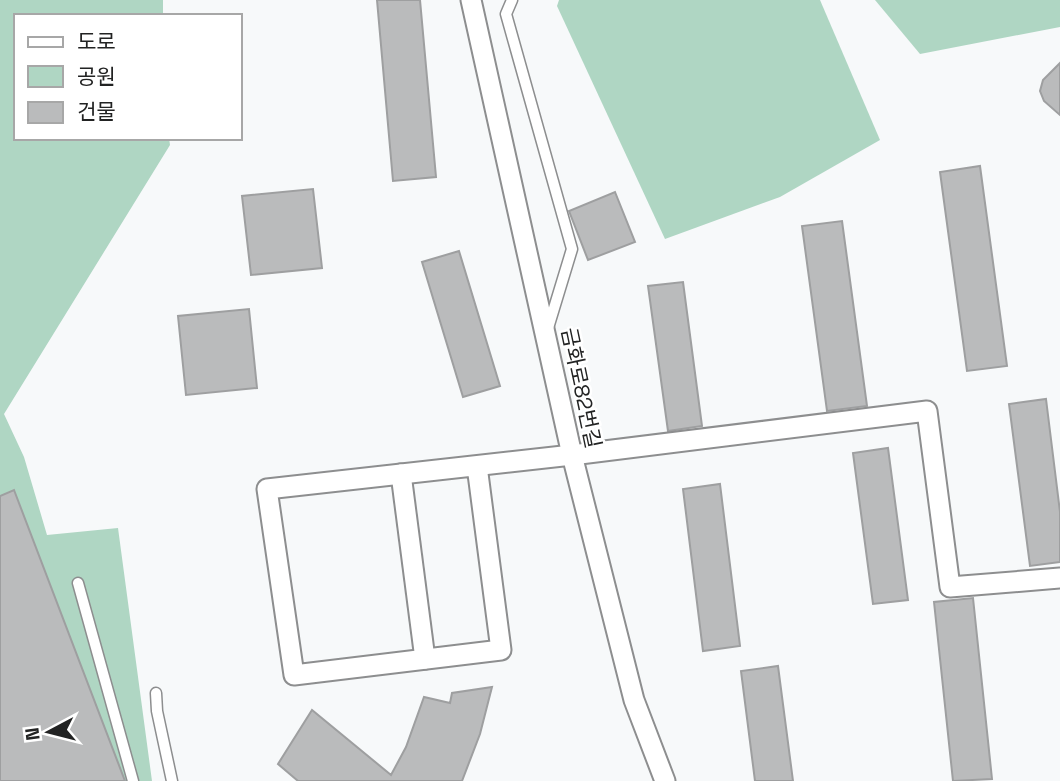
<svg xmlns="http://www.w3.org/2000/svg" width="1060" height="781" font-family="'Space Grotesk','Noto Sans KR',sans-serif">
  <style>
    .green { fill: #afd6c3 }
    .building { fill: #babbbc; stroke: #9e9fa0; stroke-width: 2 }
    .lines { fill: none; stroke-linecap: round; stroke-linejoin: round }
    .service-casing { stroke: #8d8e8f; stroke-width: 13 }
    .minor-casing { stroke: #8d8e8f; stroke-width: 23 }
    .service { stroke: #fff; stroke-width: 10 }
    .minor { stroke: #fff; stroke-width: 19 }
    .labels { text-anchor: middle; stroke-width: 5; stroke-linejoin: round; paint-order: stroke }
    .street-label { font-size: 21px; fill: #222323; stroke: #fff }
  </style>
  <rect width="100%" height="100%" fill="#f7f9fa"/>
  <g class="green">
    <polygon points="0,0 163,0 163,16 16,16 16,138 169,138 170,145 4,414 24,457 47,535 118,528 152,781 0,781"/>
    <polygon points="559,0 820,0 880,140 780,197 665,239 557,6"/>
    <polygon points="875,0 1060,0 1060,27 920,54"/>
  </g>
  <g class="building">
    <polygon points="377,0 420,0 436,177 393,181"/>
    <polygon points="1060,63 1060,115 1044,101 1040,91 1043,80"/>
    <polygon points="980,166 1007,366 967,371 940,172"/>
    <polygon points="313,189 322,268 251,275 242,196"/>
    <polygon points="615,192 635,242 588,260 569,211"/>
    <polygon points="842,221 867,406 827,411 802,226"/>
    <polygon points="459,251 500,386 463,397 422,262"/>
    <polygon points="683,282 702,426 668,431 648,286"/>
    <polygon points="249,309 257,388 186,395 178,316"/>
    <polygon points="1046,399 1060,512 1060,562 1030,566 1009,404"/>
    <polygon points="888,448 908,600 873,604 853,453"/>
    <polygon points="720,484 740,646 703,651 683,489"/>
    <polygon points="14,490 125,781 0,781 0,496"/>
    <polygon points="973,598 992,779 953,781 934,602"/>
    <polygon points="778,666 793,781 755,781 741,671"/>
    <polygon points="492,687 480,734 462,781 298,781 278,764 312,710 391,775 406,747 424,697 450,703 452,693"/>
  </g>
  <g class="lines">
    <g class="service-casing">
      <g id="service">
        <polyline points="512,0 506,14 572,249 548,328"/>
        <polyline points="78,583 133,781"/>
        <polyline points="156,693 157,711 172,781"/>
      </g>
    </g>
    <g class="minor-casing">
      <g id="minor">
        <polyline points="471,0 572,455 634,700 665,781"/>
        <polyline points="477,466 501,650 294,675 267,489 572,455 927,411 950,587 1060,578"/>
        <polyline points="401,474 425,659"/>
      </g>
    </g>
    <use href="#service" class="service"/>
    <use href="#minor" class="minor"/>
  </g>
  <g class="labels">
    <g class="street-label">
      <text transform="translate(581 388) rotate(78)" y="7">금화로82번길</text>
    </g>
  </g>
  <rect x="14" y="14" width="228" height="126" fill="#ffffff" stroke="#a7a7a7" stroke-width="2"/>
  <rect x="28" y="37" width="35" height="10" fill="#ffffff" stroke="#a7a7a7" stroke-width="2"/>
  <text x="77" y="49" font-size="21" fill="#222323">도로</text>
  <rect x="28" y="66" width="35" height="21" fill="#afd6c3" stroke="#a7a7a7" stroke-width="2"/>
  <text x="77" y="84" font-size="21" fill="#222323">공원</text>
  <rect x="28" y="102" width="35" height="21" fill="#babbbc" stroke="#a7a7a7" stroke-width="2"/>
  <text x="77" y="119" font-size="21" fill="#222323">건물</text>
  <g transform="translate(49 732) rotate(263)" stroke="#ffffff" stroke-width="5" paint-order="stroke">
  <path d="M0-5L12 26L0 18L-12 26Z" fill="#222323"/>
  <text y="-10" font-size="19" font-weight="bold" text-anchor="middle" fill="#222323">N</text>
  </g>
</svg>
